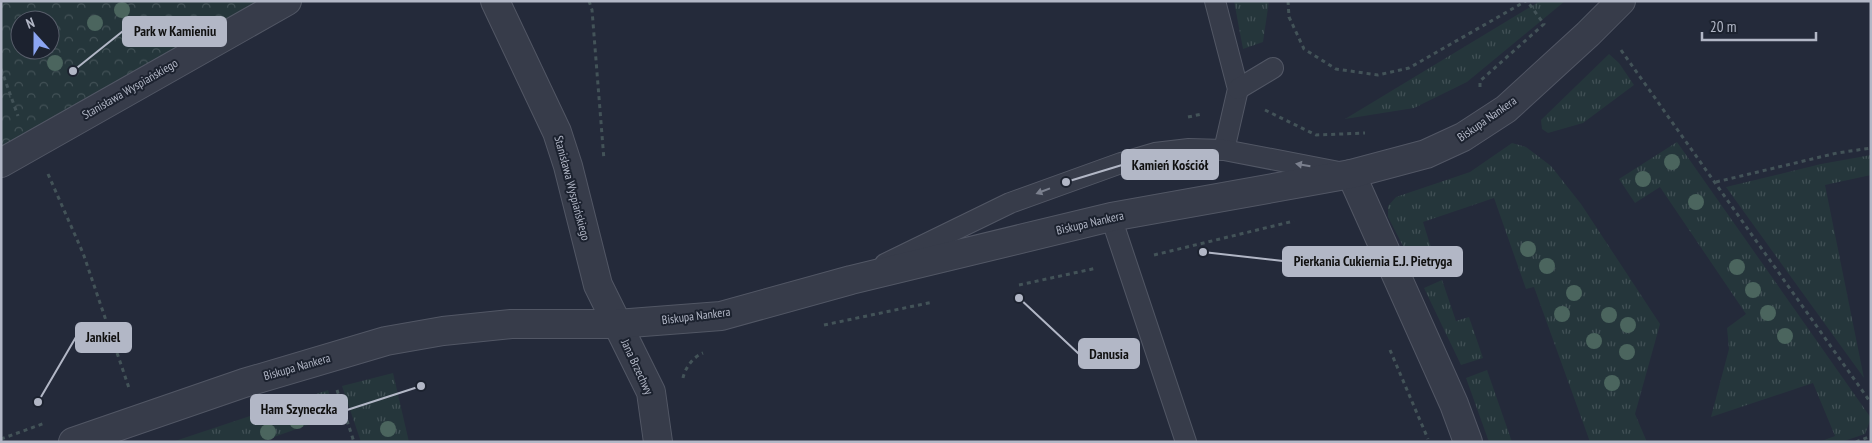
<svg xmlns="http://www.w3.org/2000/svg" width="1872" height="443" font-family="'PT Sans Narrow',sans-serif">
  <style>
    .grass { fill: url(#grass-tufts) }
    .park { fill: url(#park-crowns); fill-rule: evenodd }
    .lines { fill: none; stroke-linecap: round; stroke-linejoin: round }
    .lane-casing { stroke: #525765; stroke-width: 22 }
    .street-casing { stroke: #525765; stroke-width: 30 }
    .path { stroke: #435358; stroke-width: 3; stroke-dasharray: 4 4; stroke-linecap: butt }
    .lane { stroke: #373c4a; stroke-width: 20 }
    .street { stroke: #373c4a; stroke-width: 28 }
    .tree { fill: #4b655e }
    .oneway { fill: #7b808e }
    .labels { text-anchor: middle; stroke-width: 4; stroke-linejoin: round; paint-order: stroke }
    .street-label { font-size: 12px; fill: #b2b7c6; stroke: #1c222f }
    .leader { fill: none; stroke: #b2b7c6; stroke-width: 2 }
    .callout-dot { fill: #b2b7c6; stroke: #1c222f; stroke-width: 2 }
    .callout { fill: #b2b7c6; stroke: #b2b7c6; stroke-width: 2 }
    .callout-label { font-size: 14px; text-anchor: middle; font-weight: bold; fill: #111 }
  </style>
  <defs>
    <pattern id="grass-tufts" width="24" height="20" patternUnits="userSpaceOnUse" patternTransform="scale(1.25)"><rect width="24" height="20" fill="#25363b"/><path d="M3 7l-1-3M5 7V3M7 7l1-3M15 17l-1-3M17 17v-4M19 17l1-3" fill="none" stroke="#425156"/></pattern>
    <pattern id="park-crowns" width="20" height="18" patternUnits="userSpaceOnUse" patternTransform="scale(1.25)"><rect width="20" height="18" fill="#25363b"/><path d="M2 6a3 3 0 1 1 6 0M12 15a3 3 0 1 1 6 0" fill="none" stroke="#425156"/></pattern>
  </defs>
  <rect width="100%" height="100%" fill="#242a3a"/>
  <g class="grass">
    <polygon points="1234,1 1269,1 1263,42 1243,49"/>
    <polygon points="1540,1 1565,1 1467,82 1414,108 1345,119"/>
    <polygon points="1609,54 1619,63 1634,85 1583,123 1548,133 1542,129 1541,120"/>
    <polygon points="1677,142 1871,418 1865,434 1841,442 1819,442 1835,436 1813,383 1711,417 1729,349 1727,328 1746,314 1660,187 1635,203 1619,179"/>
    <polygon points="1512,143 1526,147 1551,166 1581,204 1660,324 1635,414 1647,442 1590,442 1534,287 1526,289 1494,198 1423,222 1438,270 1419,277 1388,217 1388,206 1396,197 1470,172"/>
    <polygon points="1871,155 1871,175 1825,185 1864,378 1726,187 1821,164"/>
    <polygon points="1442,280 1456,321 1469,317 1483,358 1461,365 1424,288"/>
    <polygon points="1487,370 1512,442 1489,442 1466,378"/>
    <polygon points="393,373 409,442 361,442 342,386"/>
    <polygon points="328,390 336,415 260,442 172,442"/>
  </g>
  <path class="park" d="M 1,1 L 269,1 L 1,151 ZM 20,20 L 50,20 L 50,50 L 20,50 Z"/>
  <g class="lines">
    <g class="lane-casing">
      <g id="lane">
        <polyline points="1215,1 1238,89 1224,150"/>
        <polyline points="1238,89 1273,68"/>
        <polyline points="1111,217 1186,442"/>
        <polyline points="885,264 1010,203 1121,163 1155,153 1189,149 1224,150 1339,172"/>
      </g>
    </g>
    <g class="street-casing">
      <g id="street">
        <polyline points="495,1 557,132 568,166 598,285 651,392 658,442"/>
        <polyline points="1,163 287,1"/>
        <polyline points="1351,174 1454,404 1468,442"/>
        <polyline points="73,442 244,383 386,341 443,331 511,324 617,324 721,316 851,280 1111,217 1351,174 1426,154 1463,137 1506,109 1588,34 1621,1"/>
      </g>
    </g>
    <g class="path">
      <polyline points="589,1 592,10 604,160"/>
      <polyline points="1288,1 1289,17 1304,49 1336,69 1378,75 1409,68 1526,1"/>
      <polyline points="1621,50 1871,403"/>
      <polyline points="1,69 18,116"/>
      <polyline points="1480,87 1480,81 1544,24 1527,1"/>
      <polyline points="1265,110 1316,135 1365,133"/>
      <polyline points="1188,117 1202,114"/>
      <polyline points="48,174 83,253 129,388"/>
      <polyline points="1716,182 1837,153 1871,148"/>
      <polyline points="1154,255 1294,221"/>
      <polyline points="1019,285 1097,268"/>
      <polyline points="824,325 933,302"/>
      <polyline points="1390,350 1428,439"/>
      <path d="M 683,378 C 685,368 693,357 703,353"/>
      <polyline points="337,390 354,442"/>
      <polyline points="1,439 45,423"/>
      <polyline points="1856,442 1871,436"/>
    </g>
    <use href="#lane" class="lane"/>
    <use href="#street" class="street"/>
  </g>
  <g class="tree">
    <circle cx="122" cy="10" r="8"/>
    <circle cx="95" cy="23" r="8"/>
    <circle cx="55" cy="63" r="8"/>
    <circle cx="1672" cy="162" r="8"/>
    <circle cx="1643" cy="179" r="8"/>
    <circle cx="1696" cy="202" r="8"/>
    <circle cx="1528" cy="249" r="8"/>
    <circle cx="1547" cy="266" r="8"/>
    <circle cx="1737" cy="267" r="8"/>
    <circle cx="1753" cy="290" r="8"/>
    <circle cx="1574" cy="293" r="8"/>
    <circle cx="1768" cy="313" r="8"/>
    <circle cx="1562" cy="314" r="8"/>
    <circle cx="1609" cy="315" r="8"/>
    <circle cx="1628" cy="325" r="8"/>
    <circle cx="1785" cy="336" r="8"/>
    <circle cx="1594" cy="341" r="8"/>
    <circle cx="1627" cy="352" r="8"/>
    <circle cx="1612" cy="383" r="8"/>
    <circle cx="297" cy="421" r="8"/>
    <circle cx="388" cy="429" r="8"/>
    <circle cx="268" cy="432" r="8"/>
  </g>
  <defs><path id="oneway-solid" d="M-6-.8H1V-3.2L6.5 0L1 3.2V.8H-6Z" transform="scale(1.25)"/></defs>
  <g class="oneway">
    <use href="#oneway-solid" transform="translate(1303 165) rotate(-170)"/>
    <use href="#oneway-solid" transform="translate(1043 191) rotate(159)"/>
  </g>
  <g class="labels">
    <g class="street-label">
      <text transform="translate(130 89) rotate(-30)" y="4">Stanisława Wyspiańskiego</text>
      <text transform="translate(1487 119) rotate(-35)" y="4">Biskupa Nankera</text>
      <text transform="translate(572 188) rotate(75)" y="4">Stanisława Wyspiańskiego</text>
      <text transform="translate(1090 223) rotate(-13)" y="4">Biskupa Nankera</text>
      <text transform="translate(696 316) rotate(-7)" y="4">Biskupa Nankera</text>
      <text transform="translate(297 367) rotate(-16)" y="4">Biskupa Nankera</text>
      <text transform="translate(637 367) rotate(65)" y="4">Jana Brzechwy</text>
    </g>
  </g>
  <path class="leader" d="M73 71L123 31M1066 182L1122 165M1203 252L1283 261M38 402L76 337M1019 298L1079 354M421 386L347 410"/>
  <g class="callout-dot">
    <circle cx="73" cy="71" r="5"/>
    <circle cx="1066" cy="182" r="5"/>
    <circle cx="1203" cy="252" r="5"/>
    <circle cx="38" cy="402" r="5"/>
    <circle cx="1019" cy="298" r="5"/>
    <circle cx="421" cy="386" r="5"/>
  </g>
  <g class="callout">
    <rect x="123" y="17" width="103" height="29" rx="5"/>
    <rect x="1122" y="150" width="96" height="29" rx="5"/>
    <rect x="1283" y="247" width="179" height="29" rx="5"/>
    <rect x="76" y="323" width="55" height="29" rx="5"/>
    <rect x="1079" y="339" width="60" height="29" rx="5"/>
    <rect x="251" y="395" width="96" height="29" rx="5"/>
  </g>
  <g class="callout-label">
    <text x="175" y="36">Park w Kamieniu</text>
    <text x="1170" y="170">Kamień Kościół</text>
    <text x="1373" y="266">Pierkania Cukiernia E.J. Pietryga</text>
    <text x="103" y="342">Jankiel</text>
    <text x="1109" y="359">Danusia</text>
    <text x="299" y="414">Ham Szyneczka</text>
  </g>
  <rect width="1872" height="443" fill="none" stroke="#b2b7c6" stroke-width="5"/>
  <g transform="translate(35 35) rotate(339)"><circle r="24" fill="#1c222f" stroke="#585e6b"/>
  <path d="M0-4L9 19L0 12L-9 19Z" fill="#8ba5f2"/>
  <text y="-8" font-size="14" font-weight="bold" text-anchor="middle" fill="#b2b7c6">N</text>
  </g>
  <path d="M1702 32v8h114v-8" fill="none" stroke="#b2b7c6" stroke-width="2.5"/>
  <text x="1710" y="32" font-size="15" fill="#b2b7c6" stroke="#1c222f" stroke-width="4" paint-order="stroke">20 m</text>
</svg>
